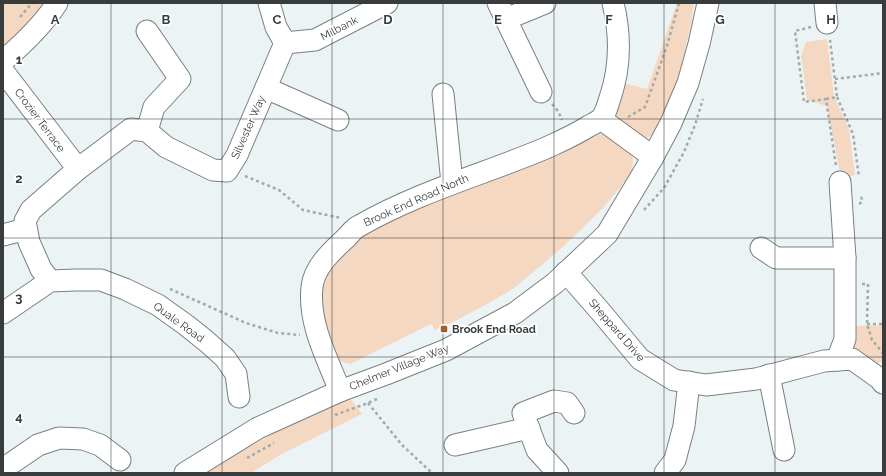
<svg xmlns="http://www.w3.org/2000/svg" width="886" height="476" font-family="Raleway,sans-serif">
  <style>
    .green { fill: #f5d8c2 }
    .lines { fill: none; stroke-linecap: round; stroke-linejoin: round }
    .minor-casing { stroke: #798081; stroke-width: 23 }
    .path { stroke: #a3aaaa; stroke-width: 2.5; stroke-dasharray: 3 3; stroke-linecap: butt }
    .minor { stroke: #fff; stroke-width: 21 }
    .grid { fill: none; stroke: #383c3c; stroke-width: 1; stroke-opacity: 0.55 }
    .poi-dot { fill: #9f5f28; stroke: #fff; stroke-width: 1.5 }
    .labels { text-anchor: middle; stroke-width: 3.5; stroke-linejoin: round; paint-order: stroke }
    .street-label { font-size: 11px; fill: #383c3c; stroke: #fff }
    .poi-label { font-size: 11px; font-weight: bold; fill: #383c3c; stroke: #fff; text-anchor: start }
    .grid-label { font-size: 13px; text-anchor: middle; font-weight: bold; fill: #383c3c; stroke: #fff; stroke-width: 3.5; stroke-linejoin: round; paint-order: stroke }
  </style>
  <rect width="100%" height="100%" fill="#ebf3f4"/>
  <g class="green">
    <polygon points="3,3 53,3 3,56"/>
    <polygon points="677,3 694,3 691,23 681,69 675,89 659,130 646,139 615,118 614,107 623,83 647,89"/>
    <polygon points="827,39 834,96 849,129 855,175 841,178 827,106 807,100 801,56 806,42"/>
    <polygon points="604,134 615,138 632,154 633,164 631,173 623,184 603,208 563,247 514,288 489,303 457,320 435,330 431,324 350,364 339,361 324,335 318,289 336,254 362,230 590,136"/>
    <path d="M 883,325 L 883,361 L 872,365 C 852,350 850,351 851,326 Z"/>
    <polygon points="350,398 362,414 280,455 251,473 207,473 242,451 285,427"/>
  </g>
  <g class="lines">
    <g class="minor-casing">
      <g id="minor">
        <polyline points="269,3 276,27 285,43 315,40 387,3"/>
        <polyline points="498,3 541,92"/>
        <polyline points="825,3 827,23"/>
        <polyline points="506,19 545,3"/>
        <path d="M 3,61 C 23,44 43,25 57,3"/>
        <polyline points="3,71 78,169"/>
        <polyline points="266,88 338,120"/>
        <polyline points="443,94 452,183"/>
        <polyline points="601,119 653,157"/>
        <polyline points="147,131 154,107 180,79 147,31"/>
        <polyline points="3,235 26,229"/>
        <polyline points="761,248 776,258 845,258"/>
        <polyline points="566,272 600,311 640,359 674,380 706,385 756,379 824,361 852,359 880,379 883,383"/>
        <polyline points="50,281 41,269 29,242 25,221 31,210 78,169 131,129 147,131 166,147 213,170 227,171 237,155 285,43"/>
        <polyline points="3,313 50,281 76,280 101,280 125,289 158,305 186,325 206,341 225,358 236,374 239,397"/>
        <polyline points="837,360 845,339 845,258 840,182"/>
        <polyline points="769,375 784,450"/>
        <path d="M 340,391 C 327,358 308,323 312,287 C 314,267 332,251 346,238 C 350,234 354,228 359,226 C 418,192 484,174 546,148 C 561,141 575,135 589,126 C 593,124 599,121 602,118 C 606,112 608,105 610,98 C 621,66 621,36 613,3"/>
        <polyline points="455,445 529,428"/>
        <polyline points="3,469 38,445 59,438 83,439 100,445 120,460"/>
        <polyline points="185,473 258,428 340,391 386,374 446,350 515,313 555,283 607,234 653,157 671,123 688,83 699,44 708,3"/>
        <polyline points="558,473 537,450 523,413 554,401 567,403 574,413"/>
        <polyline points="665,473 675,460 684,426 689,382"/>
      </g>
    </g>
    <g class="path">
      <polyline points="20,17 32,3"/>
      <polyline points="811,27 795,31 804,102 826,99 836,166"/>
      <polyline points="835,79 883,73"/>
      <polyline points="837,97 853,134 859,177"/>
      <polyline points="826,99 837,97 830,40"/>
      <polyline points="552,104 558,111 562,120"/>
      <polyline points="628,117 645,107 667,46 679,3"/>
      <polyline points="245,176 279,190 303,210 341,218"/>
      <polyline points="859,204 862,202 861,194"/>
      <polyline points="644,210 664,188 684,152 695,125 703,99"/>
      <polyline points="862,284 868,284 867,324 872,340 883,353"/>
      <polyline points="170,289 246,323 278,333 300,335"/>
      <polyline points="867,324 883,324"/>
      <polyline points="368,403 402,445 432,473"/>
      <polyline points="335,415 368,403 377,399"/>
      <polyline points="247,458 274,443"/>
    </g>
    <use href="#minor" class="minor"/>
  </g>
  <path class="grid" d="M 111,3 L 111,473M 222,3 L 222,473M 332,3 L 332,473M 443,3 L 443,473M 554,3 L 554,473M 664,3 L 664,473M 775,3 L 775,473M 3,119 L 883,119M 3,238 L 883,238M 3,357 L 883,357"/>
  <rect class="poi-dot" x="440" y="325" width="8" height="8" rx="2"/>
  <g class="labels">
    <g class="street-label">
      <text transform="translate(339 28) rotate(-27)" y="4">Milbank</text>
      <text transform="translate(40 120) rotate(53)" y="4">Crozier Terrace</text>
      <text transform="translate(248 127) rotate(-66)" y="4">Silvester Way</text>
      <text transform="translate(416 200) rotate(-24)" y="4">Brook End Road North</text>
      <text transform="translate(179 322) rotate(36)" y="4">Quale Road</text>
      <text transform="translate(617 330) rotate(49)" y="4">Sheppard Drive</text>
      <text transform="translate(399 367) rotate(-22)" y="4">Chelmer Village Way</text>
    </g>
    <g class="poi-label">
      <text x="452" y="333">Brook End Road</text>
    </g>
  </g>
  <g class="grid-label">
    <text x="55" y="24">A</text>
    <text x="166" y="24">B</text>
    <text x="277" y="24">C</text>
    <text x="388" y="24">D</text>
    <text x="498" y="24">E</text>
    <text x="609" y="24">F</text>
    <text x="720" y="24">G</text>
    <text x="831" y="24">H</text>
    <text x="19" y="64">1</text>
    <text x="19" y="183">2</text>
    <text x="19" y="302">3</text>
    <text x="19" y="421">4</text>
  </g>
  <rect width="886" height="476" fill="none" stroke="#383c3c" stroke-width="8"/>
</svg>
